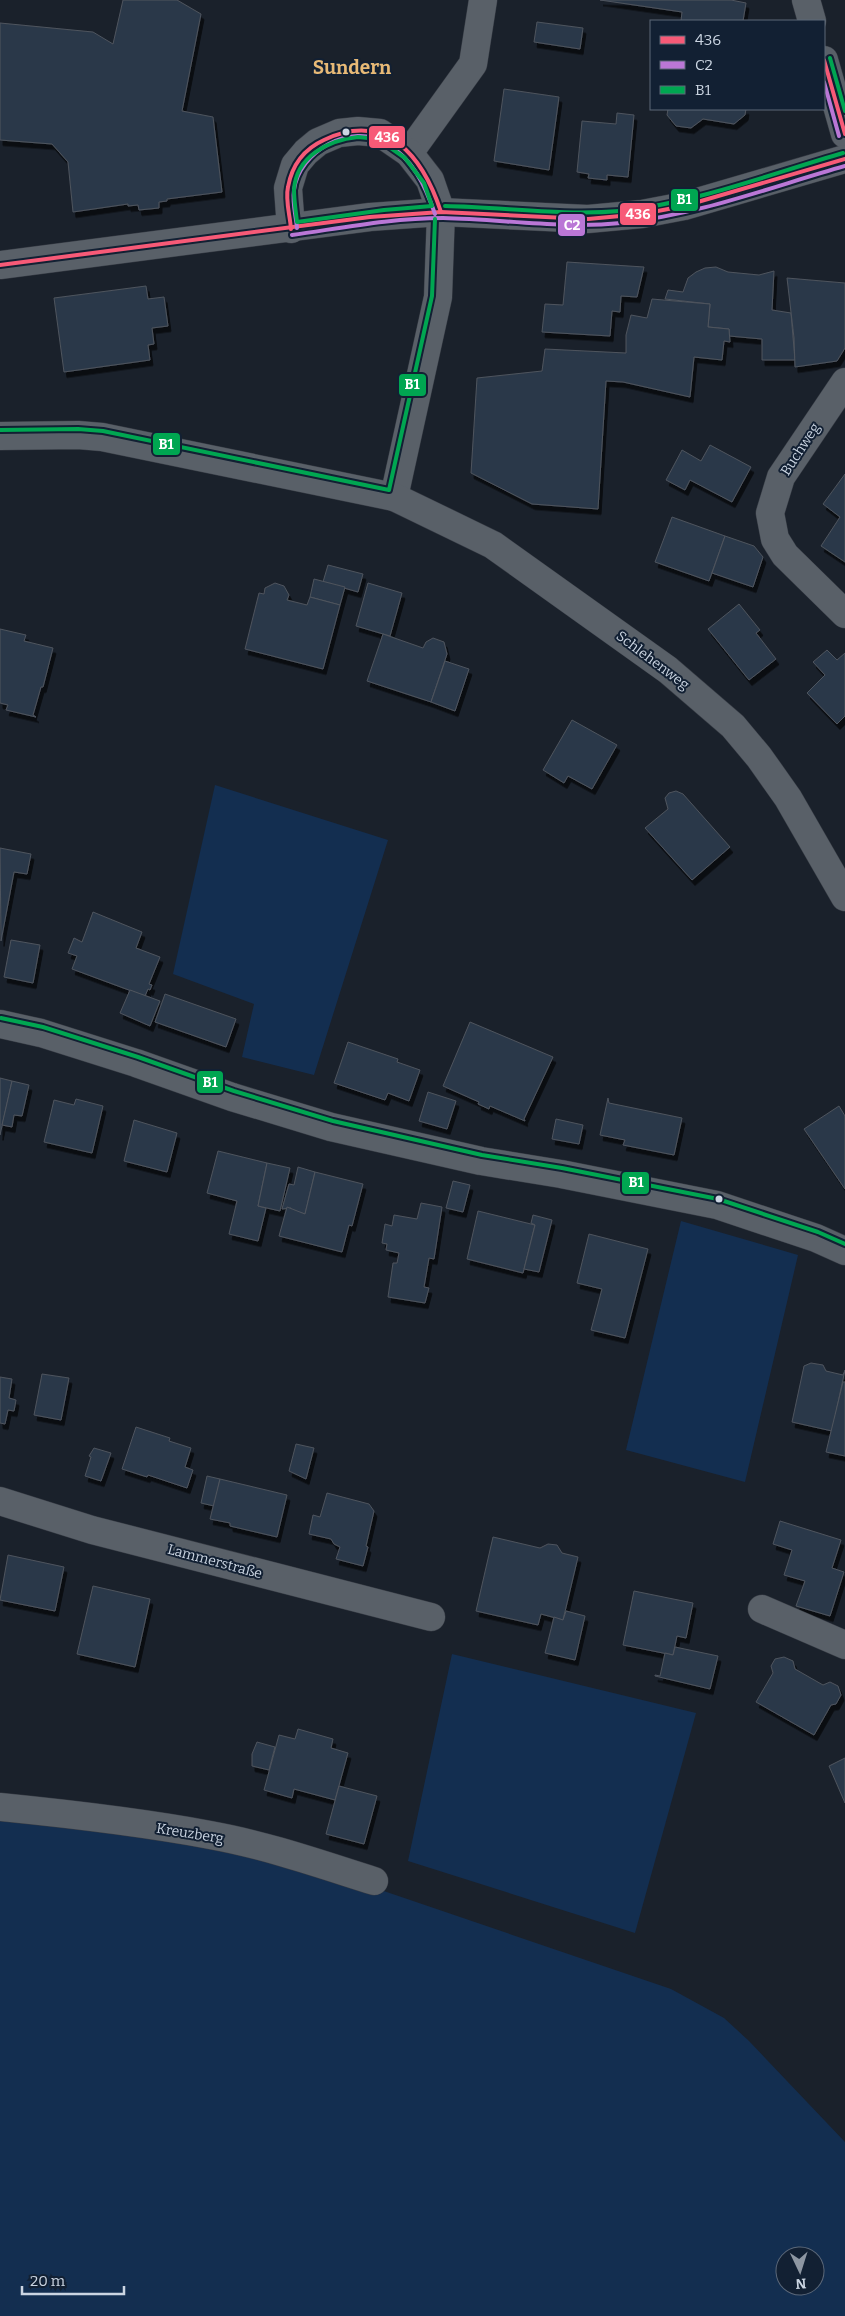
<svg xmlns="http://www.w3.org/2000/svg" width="845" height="2316" font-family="Bitter,serif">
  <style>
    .green { fill: #132e50; fill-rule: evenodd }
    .building { fill: #2c3948; stroke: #4e545e; filter: url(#shadow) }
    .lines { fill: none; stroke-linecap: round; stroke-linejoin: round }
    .minor-casing { stroke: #363b44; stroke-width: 29 }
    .secondary-casing { stroke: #363b44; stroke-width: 29 }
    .minor { stroke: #596068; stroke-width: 28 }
    .secondary { stroke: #596068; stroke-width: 28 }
    .bus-1-casing { stroke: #122033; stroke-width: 8 }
    .bus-2-casing { stroke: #122033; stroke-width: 8 }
    .bus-3-casing { stroke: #122033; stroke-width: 8 }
    .bus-1 { stroke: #f75a77; stroke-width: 4 }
    .bus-2 { stroke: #ba77d6; stroke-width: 4 }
    .bus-3 { stroke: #00a651; stroke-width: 4 }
    .bus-dot { fill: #cbd5e2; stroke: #122033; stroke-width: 2 }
    .labels { text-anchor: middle; stroke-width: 4; stroke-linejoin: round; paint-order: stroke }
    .street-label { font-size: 14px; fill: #cbd5e2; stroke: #122033 }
    .district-label { font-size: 19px; font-weight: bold; fill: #e7b976; stroke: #122033 }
    .line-badge { stroke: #122033; stroke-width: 2 }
    .badge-label { font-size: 14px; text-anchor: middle; font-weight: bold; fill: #fff }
  </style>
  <defs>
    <filter id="shadow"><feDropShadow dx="3" dy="5.5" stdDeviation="0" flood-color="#0009"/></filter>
  </defs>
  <rect width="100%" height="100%" fill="#1a212b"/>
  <g class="green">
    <polygon points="215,785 388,840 314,1075 242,1057 254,1004 173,974"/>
    <polygon points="681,1221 798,1255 745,1482 626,1450"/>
    <polygon points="452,1654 696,1713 635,1933 408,1861"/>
    <path d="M 0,1813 L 246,1848 L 372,1887 L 671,1989 L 724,2018 L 749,2041 L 845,2142 L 845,2316 L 0,2316 ZM 785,2256 L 815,2256 L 815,2286 L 785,2286 Z"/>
  </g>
  <g class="building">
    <polygon points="123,0 177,0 201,14 182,111 213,117 222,192 167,199 167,201 159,202 159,208 139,210 138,205 128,206 128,204 73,212 68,162 52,144 0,140 0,23 93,32 113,44"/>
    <polygon points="600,0 731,0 746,3 743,21 681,21 682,12"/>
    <polygon points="537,22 583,28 580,49 534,42"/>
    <polygon points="504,89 559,97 549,170 494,161"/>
    <polygon points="668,109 746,109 745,115 734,124 703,119 691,128 676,126 667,115"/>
    <polygon points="617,113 634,115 628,177 607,175 607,180 588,178 589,174 577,172 582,121 616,124"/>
    <polygon points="567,262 644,267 637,297 621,296 620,312 612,311 610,336 542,332 545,304 563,305"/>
    <polygon points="716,267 728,272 759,275 774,271 772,310 791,313 795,360 762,360 762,339 729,336 729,329 708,327 710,304 665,299 668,290 683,292 688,278 696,272 705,268"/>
    <polygon points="787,278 845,283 845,348 837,361 795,367 794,338"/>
    <polygon points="146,286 148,299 164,297 168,326 152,328 154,344 148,345 150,360 64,372 54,298"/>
    <polygon points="652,299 710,304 708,327 729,329 730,342 724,341 722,360 694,357 690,397 623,382 606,381 598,509 532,504 471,473 477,378 542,371 545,349 626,353 626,335 631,315 647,318"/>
    <polygon points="710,445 751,467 732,502 690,480 685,490 666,480 682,450 701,461"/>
    <polygon points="845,474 845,562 821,546 840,517 823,504"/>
    <polygon points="672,517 725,536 709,581 655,562"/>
    <polygon points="725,536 754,546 763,557 753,587 712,573"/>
    <polygon points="328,565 363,574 358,592 323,582"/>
    <polygon points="314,579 345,587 340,605 310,597"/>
    <polygon points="275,583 284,586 289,595 287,600 307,605 310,597 340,605 323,669 245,649 259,593 264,594 265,588"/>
    <polygon points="368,583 402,593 390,636 356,626"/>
    <polygon points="739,604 760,630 756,633 776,659 749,680 708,629"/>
    <polygon points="0,629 26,635 24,641 53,648 43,687 41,687 33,715 36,717 6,710 8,705 0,703"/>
    <polygon points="383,634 423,648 426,642 433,638 444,642 447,654 431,702 367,681"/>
    <polygon points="827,650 837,660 845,653 845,716 837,724 807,693 825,675 813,662"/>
    <polygon points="445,661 469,669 455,711 431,702"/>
    <polygon points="572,720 617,745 592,789 568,776 564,783 543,770"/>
    <polygon points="676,791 683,794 730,847 692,880 645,828 668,809 665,798 669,793"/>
    <polygon points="0,848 31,854 27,874 14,872 1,941"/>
    <polygon points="93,912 142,932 136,948 160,957 149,984 152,985 150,990 148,989 145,996 72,969 77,956 68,953 74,938 82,942"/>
    <polygon points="11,940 40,945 33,983 4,977"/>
    <polygon points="130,990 160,1001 150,1026 120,1013"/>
    <polygon points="165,994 236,1019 226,1047 155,1022"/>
    <polygon points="470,1022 553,1057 524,1119 525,1121 490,1106 489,1109 478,1104 479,1102 443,1086"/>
    <polygon points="348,1042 398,1059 397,1062 420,1070 409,1101 388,1093 385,1100 334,1083"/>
    <polygon points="0,1078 12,1081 0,1135"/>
    <polygon points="12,1081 29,1085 22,1116 14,1115 12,1127 2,1125"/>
    <polygon points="428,1092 456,1101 447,1129 419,1121"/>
    <polygon points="608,1098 609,1103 682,1118 674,1155 623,1145 625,1140 600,1135"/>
    <polygon points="76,1099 103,1106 92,1153 44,1142 54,1100 74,1105"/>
    <polygon points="839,1106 845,1116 845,1189 804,1129"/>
    <polygon points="556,1119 583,1125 579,1144 552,1139"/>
    <polygon points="134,1120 177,1133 167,1172 124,1161"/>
    <polygon points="218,1151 267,1163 258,1206 266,1208 258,1241 229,1234 237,1201 207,1193"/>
    <polygon points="267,1163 290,1168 280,1211 258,1206"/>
    <polygon points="298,1167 315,1172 305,1214 291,1210 291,1208 282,1209 289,1184 294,1185"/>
    <polygon points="315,1172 363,1184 352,1226 349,1225 342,1252 279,1236 287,1207 305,1214"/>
    <polygon points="453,1181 470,1185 463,1212 446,1208"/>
    <polygon points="421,1203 442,1207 434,1259 429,1258 424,1287 429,1288 425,1303 388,1297 393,1263 397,1263 399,1253 386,1250 387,1244 382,1243 385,1224 392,1226 394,1215 417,1219"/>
    <polygon points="478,1211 535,1225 523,1273 467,1259"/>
    <polygon points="533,1215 552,1220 539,1272 524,1269 535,1225 531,1223"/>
    <polygon points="589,1234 648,1249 625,1338 591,1330 602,1289 577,1283"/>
    <polygon points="811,1363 823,1365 826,1371 843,1375 845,1370 832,1431 792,1422 804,1366"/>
    <polygon points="42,1374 69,1378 61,1420 34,1415"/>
    <polygon points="0,1377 12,1379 9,1398 16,1400 14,1411 8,1410 5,1424 0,1423"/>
    <polygon points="843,1382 845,1382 845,1456 826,1452"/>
    <polygon points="136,1427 170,1438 169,1441 191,1448 185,1467 193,1470 187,1488 148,1475 147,1477 122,1469"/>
    <polygon points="296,1444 314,1448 306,1479 289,1471"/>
    <polygon points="94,1448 111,1453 101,1481 85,1476 91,1457 89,1456"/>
    <polygon points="207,1476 220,1479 214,1506 201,1503"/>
    <polygon points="220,1479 287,1495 277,1537 230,1526 230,1523 210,1519"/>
    <polygon points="327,1493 369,1504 374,1511 366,1546 368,1547 363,1566 336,1559 340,1547 334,1544 331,1539 309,1534 313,1515 320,1517"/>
    <polygon points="780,1521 841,1540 832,1568 844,1572 830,1616 796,1606 805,1581 784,1575 792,1550 773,1544"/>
    <polygon points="493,1537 540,1548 548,1544 557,1545 562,1553 578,1557 563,1620 541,1614 538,1625 476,1611"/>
    <polygon points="8,1555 64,1567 55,1611 0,1600"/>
    <polygon points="93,1586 150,1599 135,1667 77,1654"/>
    <polygon points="634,1591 693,1603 686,1638 677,1636 673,1655 623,1645"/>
    <polygon points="566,1611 585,1616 575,1660 545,1653 554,1617 563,1620"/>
    <polygon points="675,1647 718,1656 710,1689 655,1676 655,1675 660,1676 665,1653 673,1655"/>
    <polygon points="784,1657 793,1661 795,1669 823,1685 830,1682 838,1686 841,1695 836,1704 831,1705 814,1735 756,1702 773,1673 771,1666 775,1659"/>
    <polygon points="298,1729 333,1739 331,1748 348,1753 335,1800 294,1789 292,1798 264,1790 279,1735 295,1739"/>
    <polygon points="257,1742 275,1747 269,1770 252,1766 252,1754"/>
    <polygon points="845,1758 845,1803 829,1766"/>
    <polygon points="339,1786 377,1796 364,1844 326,1834"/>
  </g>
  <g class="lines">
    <g class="minor-casing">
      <g id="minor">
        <polyline points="409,153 473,64 483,0"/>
        <polyline points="291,229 288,188 295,165 306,152 318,142 339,133 358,131 380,133 409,153 430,180 441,212 438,297 394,497"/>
        <polyline points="845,382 781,477 770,513 775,539 785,555 845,614"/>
        <polyline points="0,436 78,435 102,437 394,497 493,545 668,670 733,726 759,757 788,798 845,897"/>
        <polyline points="0,1024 41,1033 136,1063 232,1097 331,1127 481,1161 561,1174 717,1205 816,1238 845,1251"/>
        <polyline points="0,1501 92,1530 431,1617"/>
        <polyline points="762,1609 845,1645"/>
        <path d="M 0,1807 C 70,1814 141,1822 210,1835 C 266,1845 320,1864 374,1881"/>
      </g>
    </g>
    <g class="secondary-casing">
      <g id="secondary">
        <polyline points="806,0 812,21"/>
        <polyline points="824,60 845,134"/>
        <polyline points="0,265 370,217 441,212 588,219 642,214 684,206 845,159"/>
      </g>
    </g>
    <use href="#minor" class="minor"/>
    <use href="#secondary" class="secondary"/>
    <g class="bus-1-casing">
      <g id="bus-1">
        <polyline points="824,60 845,134"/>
        <path d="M 291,229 C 290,215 285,200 288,187 C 292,165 304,149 324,140 C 387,110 423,157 441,212"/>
        <polyline points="0,265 370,217 441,212 588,219 642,214 684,206 845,159"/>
      </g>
    </g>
    <g class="bus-2-casing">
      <g id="bus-2">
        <polyline points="824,82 839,136"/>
        <path d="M 297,228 C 296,216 292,203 294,190 C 299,151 351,122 386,143 C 413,159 425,185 435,214"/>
        <path d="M 292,235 C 342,228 392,218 443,218 C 502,219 561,229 621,223 C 698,215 771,187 845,166"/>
      </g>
    </g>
    <g class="bus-3-casing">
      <g id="bus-3">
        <polyline points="830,58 845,111"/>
        <path d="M 358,137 L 378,139 L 405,158 L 424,183 L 432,206 L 384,210 L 297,222 C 296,212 294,201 294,190 C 296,156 329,140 358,137 Z"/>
        <path d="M 445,206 C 504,207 561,216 620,211 C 696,203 770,174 843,153"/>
        <polyline points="0,430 78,429 103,431 389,490 432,296 435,219"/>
        <polyline points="1,1018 43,1027 138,1057 234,1091 333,1121 482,1155 562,1168 718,1199 818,1232 845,1244"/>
      </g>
    </g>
    <use href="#bus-1" class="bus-1"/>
    <use href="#bus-2" class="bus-2"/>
    <use href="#bus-3" class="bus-3"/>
  </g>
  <g class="bus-dot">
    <circle cx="346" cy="132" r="4.5"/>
    <circle cx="719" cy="1199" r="4.5"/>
  </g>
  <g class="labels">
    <g class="street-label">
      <text transform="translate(800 449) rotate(-57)" y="5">Buchweg</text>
      <text transform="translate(653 660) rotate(37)" y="5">Schlehenweg</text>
      <text transform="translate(215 1561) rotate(15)" y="5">Lammerstraße</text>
      <text transform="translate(190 1833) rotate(9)" y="5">Kreuzberg</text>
    </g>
    <g class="district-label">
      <text x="352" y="74">Sundern</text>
    </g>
  </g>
  <g class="line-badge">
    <rect x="368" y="125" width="38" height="24" rx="5" fill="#f75a77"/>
    <rect x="670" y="188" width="29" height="24" rx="5" fill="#00a651"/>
    <rect x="619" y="202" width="38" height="24" rx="5" fill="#f75a77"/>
    <rect x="557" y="213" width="29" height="24" rx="5" fill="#ba77d6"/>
    <rect x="398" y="373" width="29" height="24" rx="5" fill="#00a651"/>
    <rect x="152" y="432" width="29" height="24" rx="5" fill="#00a651"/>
    <rect x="196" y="1070" width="28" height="24" rx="5" fill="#00a651"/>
    <rect x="621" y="1171" width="29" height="24" rx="5" fill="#00a651"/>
  </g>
  <g class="badge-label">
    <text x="387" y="142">436</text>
    <text x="684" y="204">B1</text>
    <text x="638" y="219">436</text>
    <text x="572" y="230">C2</text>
    <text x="412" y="389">B1</text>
    <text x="166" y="449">B1</text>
    <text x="210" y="1087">B1</text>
    <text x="636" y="1187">B1</text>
  </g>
  <rect x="650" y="20" width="175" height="90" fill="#122033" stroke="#5c6879"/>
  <rect x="660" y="36" width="25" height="8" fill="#f75a77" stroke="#5c6879"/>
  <text x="695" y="45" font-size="15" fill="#cbd5e2">436</text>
  <rect x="660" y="61" width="25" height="8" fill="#ba77d6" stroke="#5c6879"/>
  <text x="695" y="70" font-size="15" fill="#cbd5e2">C2</text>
  <rect x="660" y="86" width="25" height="8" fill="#00a651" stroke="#5c6879"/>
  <text x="695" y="95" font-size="15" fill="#cbd5e2">B1</text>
  <g transform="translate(800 2271) rotate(176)"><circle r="24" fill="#122033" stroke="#5c6879"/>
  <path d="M0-4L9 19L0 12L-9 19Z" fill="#8d96a2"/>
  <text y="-8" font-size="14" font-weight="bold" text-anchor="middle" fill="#cbd5e2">N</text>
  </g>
  <path d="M22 2286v8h102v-8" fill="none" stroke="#cbd5e2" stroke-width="2.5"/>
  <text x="30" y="2286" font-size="15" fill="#cbd5e2" stroke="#122033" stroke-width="4" paint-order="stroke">20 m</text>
</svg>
